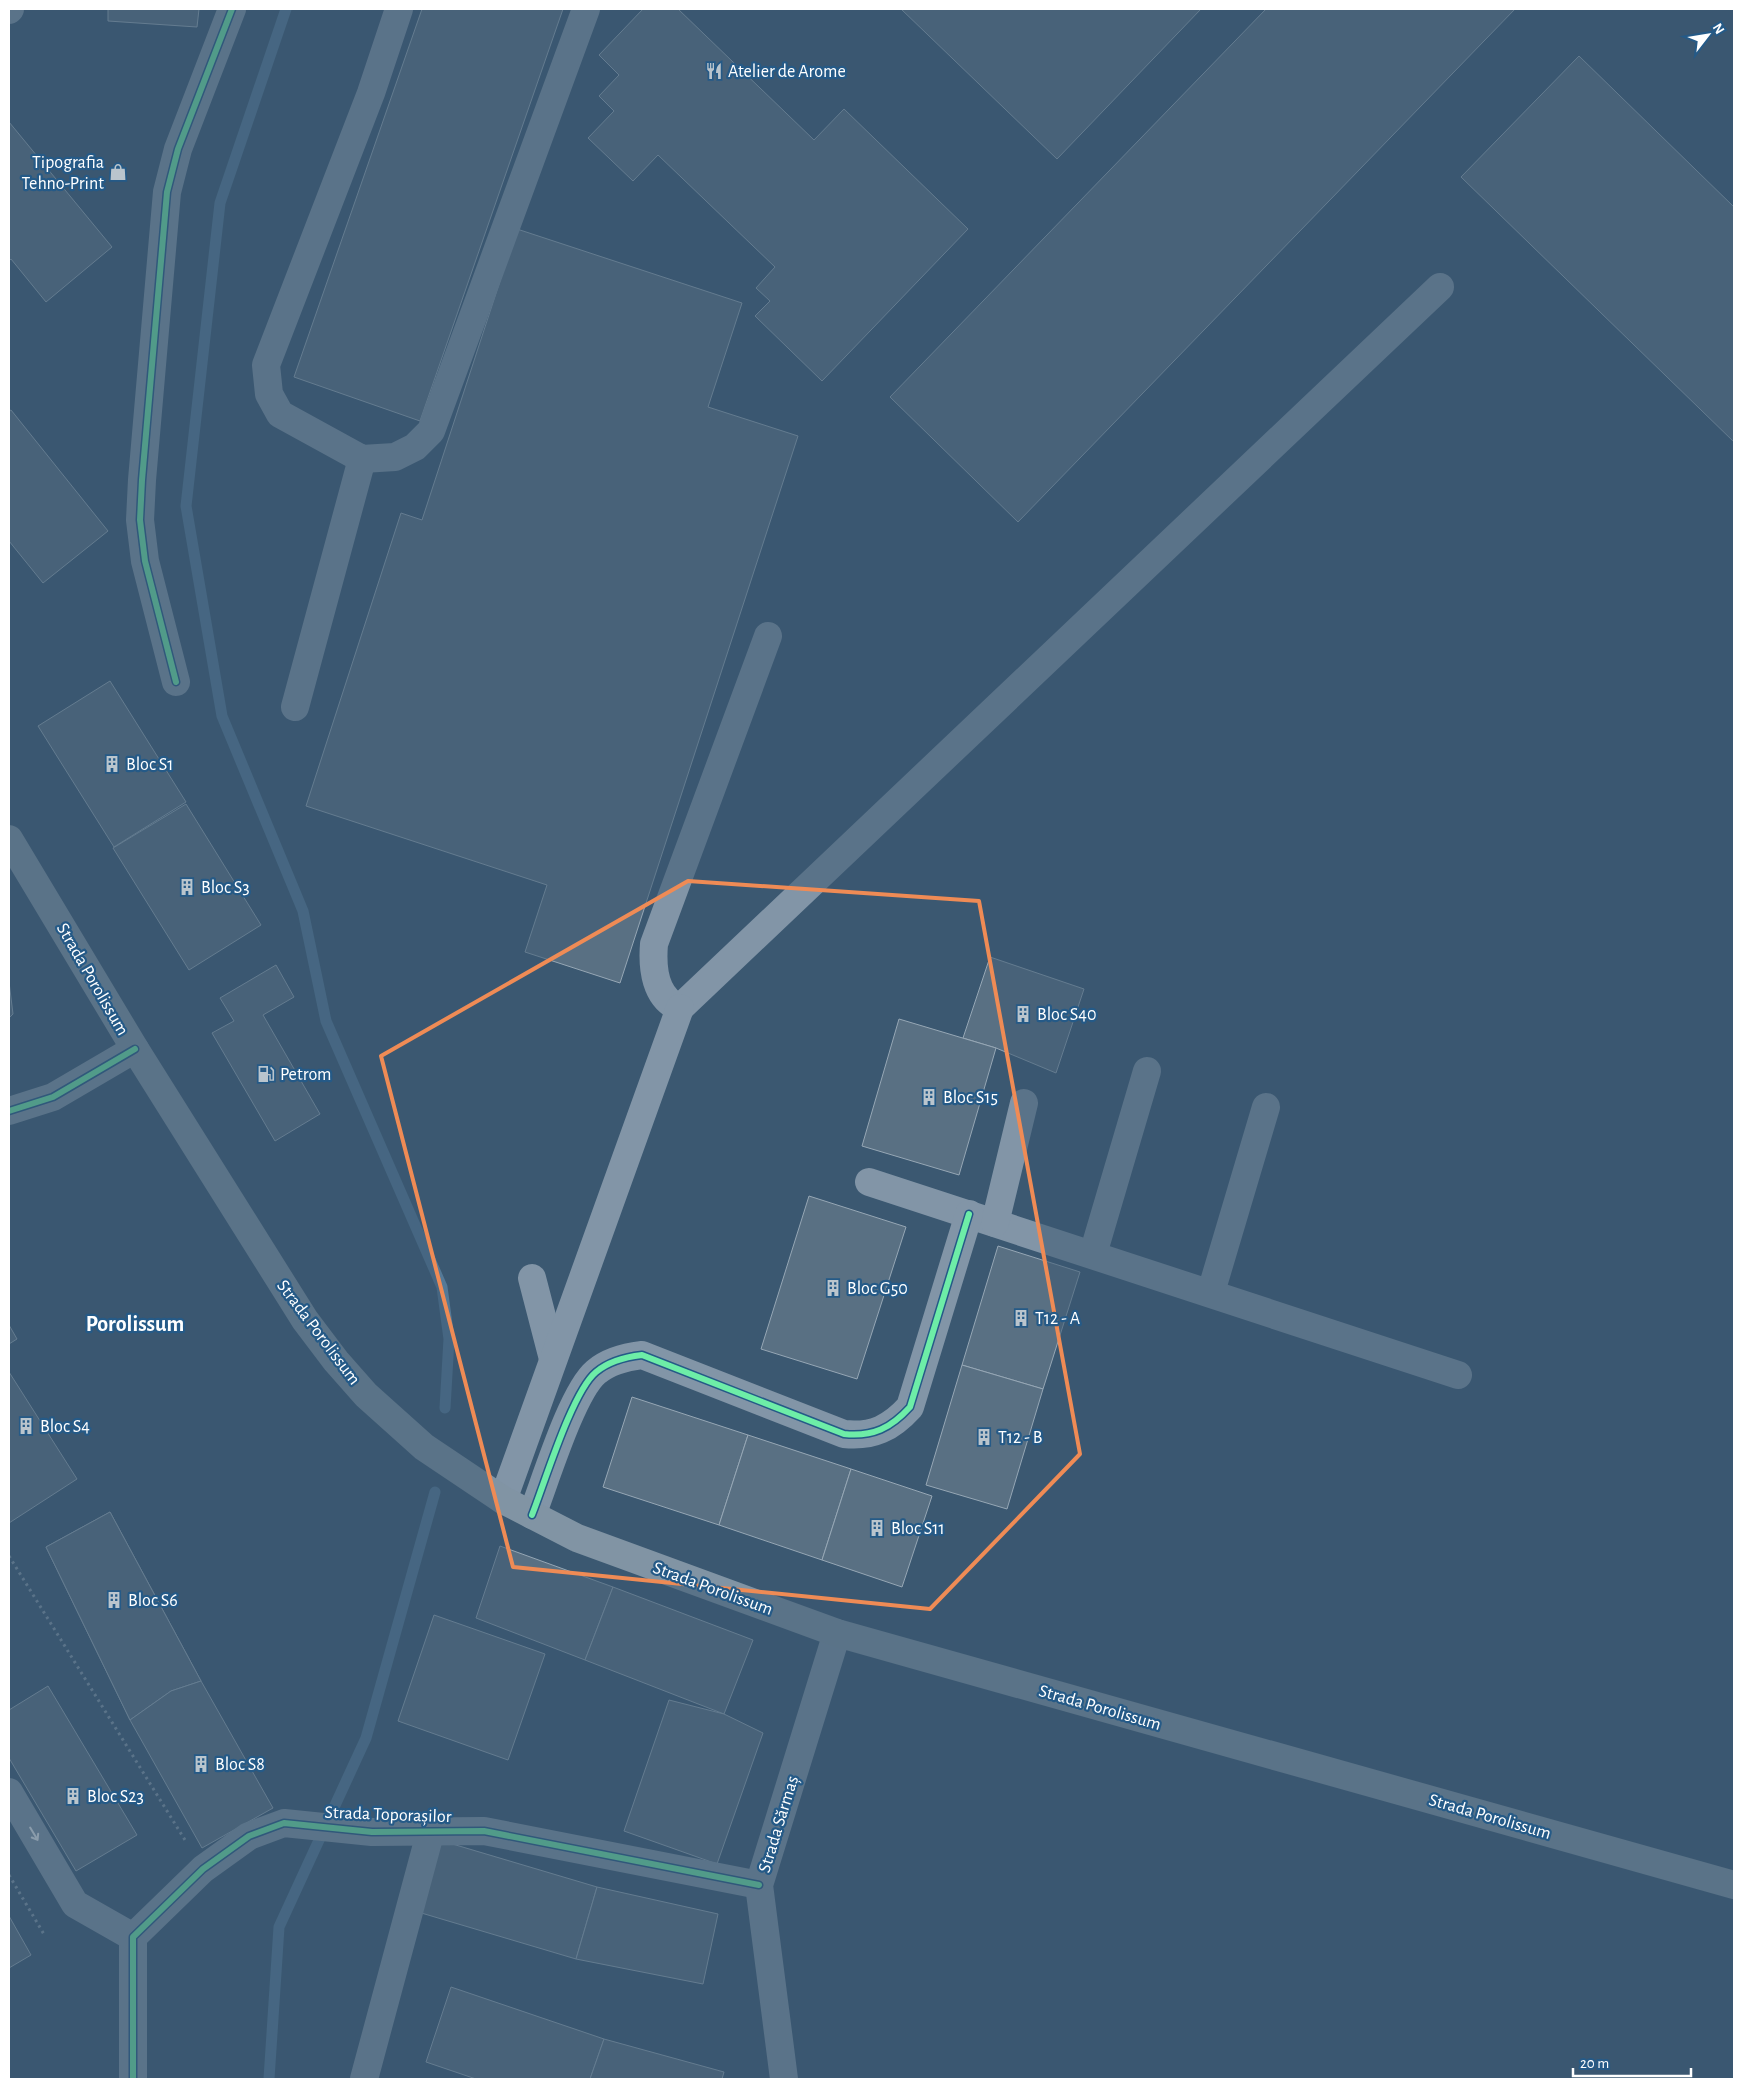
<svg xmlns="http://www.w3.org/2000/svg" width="1743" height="2088" font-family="'Alegreya Sans',sans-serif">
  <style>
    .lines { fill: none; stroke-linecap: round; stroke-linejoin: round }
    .stream { stroke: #547997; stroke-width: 11 }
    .building { fill: #597083; stroke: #96a7b5 }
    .path { stroke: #8295a7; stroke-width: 3; stroke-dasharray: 2.5 4; stroke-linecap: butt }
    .minor { stroke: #8295a7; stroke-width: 28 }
    .major { stroke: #8194a4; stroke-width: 28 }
    .cycleway-casing { stroke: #255a87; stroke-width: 9 }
    .cycleway { stroke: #6deda7; stroke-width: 6 }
    .oneway { stroke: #eceff2 }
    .marked { fill: none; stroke: #ef8b55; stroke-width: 4; stroke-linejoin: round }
    .labels { text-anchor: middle; stroke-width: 4.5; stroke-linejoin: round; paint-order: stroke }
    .poi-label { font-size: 18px; fill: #fff; stroke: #255a87; text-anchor: start }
    .street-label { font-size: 18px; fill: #fff; stroke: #255a87 }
    .district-label { font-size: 22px; font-weight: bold; fill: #fff; stroke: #255a87 }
  </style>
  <rect width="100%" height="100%" fill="#3b5871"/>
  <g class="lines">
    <g class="stream">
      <polyline points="286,9 220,203 186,506 222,716 303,911 326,1021 442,1287 449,1339 445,1408"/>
      <polyline points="269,2079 279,1927 366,1738 435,1492"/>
    </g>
  </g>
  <g class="building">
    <polygon points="108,9 199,9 197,27 108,21"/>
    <polygon points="422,9 563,9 420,421 294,377"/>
    <polygon points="643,9 678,9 814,140 844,109 968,229 822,381 755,316 770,301 756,288 775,267 658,155 633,181 588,138 614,111 599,96 619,75 599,55"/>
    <polygon points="901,9 1201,9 1057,159"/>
    <polygon points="1266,9 1515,9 1018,522 890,397"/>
    <polygon points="1579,56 1734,207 1734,442 1461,177"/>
    <polygon points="9,122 112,247 46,302 11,259 9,261"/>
    <polygon points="517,229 742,303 708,407 798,436 620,983 525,952 547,885 306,806 401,513 422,520"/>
    <polygon points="11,410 108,531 43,583 9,541 9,411"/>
    <polygon points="110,681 186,802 114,847 38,726"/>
    <polygon points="186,804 261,925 189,970 113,848"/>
    <polygon points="990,957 1084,989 1056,1073 996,1048 963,1038"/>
    <polygon points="276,965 294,997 263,1015 320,1114 275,1141 212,1033 234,1021 220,998"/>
    <polygon points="9,982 13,1014 9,1018"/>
    <polygon points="899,1019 996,1048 959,1175 862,1146"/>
    <polygon points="809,1196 906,1227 857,1379 761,1349"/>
    <polygon points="998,1246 1080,1272 1043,1389 962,1365"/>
    <polygon points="9,1325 17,1339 9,1344"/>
    <polygon points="962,1365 1043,1389 1007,1509 926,1485"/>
    <polygon points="9,1372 77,1479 9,1523"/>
    <polygon points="632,1397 748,1435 719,1525 603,1487"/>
    <polygon points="748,1435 851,1469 822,1560 719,1525"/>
    <polygon points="851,1469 932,1496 902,1587 822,1560"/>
    <polygon points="110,1512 201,1681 171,1691 130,1720 46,1547"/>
    <polygon points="110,1512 201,1681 171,1691 130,1720 46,1547"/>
    <polygon points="500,1546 613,1587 585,1660 476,1618"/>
    <polygon points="613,1587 753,1640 724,1714 585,1660"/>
    <polygon points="434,1615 545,1654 508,1760 398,1721"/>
    <polygon points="201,1681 273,1808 202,1848 130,1720 171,1691"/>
    <polygon points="48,1686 137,1835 76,1871 9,1758 9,1710"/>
    <polygon points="669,1700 724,1714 763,1733 717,1864 624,1831"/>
    <polygon points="439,1840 597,1887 576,1959 418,1912"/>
    <polygon points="597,1887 718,1914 703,1984 576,1959"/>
    <polygon points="9,1916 31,1955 9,1968"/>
    <polygon points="451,1987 604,2039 590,2079 476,2079 426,2062"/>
    <polygon points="604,2039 724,2072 722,2079 590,2079"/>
  </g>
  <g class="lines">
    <g class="path">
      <polyline points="9,1556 185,1840"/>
      <polyline points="9,1875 45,1936"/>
    </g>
    <g class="minor">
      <polyline points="399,9 371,93 266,365 269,394 280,414 362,459 395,457 415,447 431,431 586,9"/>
      <polyline points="9,10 10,9"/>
      <path d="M 768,636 L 654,944 C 652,968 655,998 680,1008 L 1440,287"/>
      <polyline points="176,682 145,561 140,520 142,480 167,192 178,149 232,9"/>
      <polyline points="295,707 362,459"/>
      <polyline points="9,1111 53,1097 135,1049"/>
      <polyline points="869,1182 1458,1375"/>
      <polyline points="995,1223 1024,1103"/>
      <polyline points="1093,1254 1147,1071"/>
      <polyline points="532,1278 553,1359"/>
      <polyline points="1211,1292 1266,1107"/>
      <polyline points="503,1500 680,1008"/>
      <path d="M 532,1515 C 545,1482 572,1392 596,1372 C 609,1361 625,1357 642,1355 L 844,1434 C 873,1437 891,1428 910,1407 L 969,1214"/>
      <polyline points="9,1792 75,1904 133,1937"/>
      <polyline points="133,2079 133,1937 203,1869 249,1836 284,1823 372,1832 484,1831 759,1885"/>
      <polyline points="364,2079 431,1830"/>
      <polyline points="784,2079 759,1885 837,1633"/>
    </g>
    <polyline class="major" points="9,839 135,1049 305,1320 336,1361 366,1395 424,1447 503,1500 577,1538 837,1633 1734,1885"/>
    <g class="cycleway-casing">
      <g id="cycleway">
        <polyline points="176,682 145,561 140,520 142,480 167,192 178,149 232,9"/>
        <polyline points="9,1111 53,1097 135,1049"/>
        <path d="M 532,1515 C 545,1482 572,1392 596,1372 C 609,1361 625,1357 642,1355 L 844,1434 C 873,1437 891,1428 910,1407 L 969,1214"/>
        <polyline points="133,2079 133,1937 203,1869 249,1836 284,1823 372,1832 484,1831 759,1885"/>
      </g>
    </g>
    <use href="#cycleway" class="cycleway"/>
  </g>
  <defs><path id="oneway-shaft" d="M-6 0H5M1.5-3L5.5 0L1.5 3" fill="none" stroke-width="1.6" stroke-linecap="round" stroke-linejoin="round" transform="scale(1.25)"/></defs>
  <use class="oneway" href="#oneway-shaft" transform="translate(34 1834) rotate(59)"/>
  <path d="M0 0H1743V2088H0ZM 688,881 L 979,901 L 1080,1454 L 930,1609 L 513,1567 L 381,1056 Z" fill="#3b5871" fill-opacity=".55" fill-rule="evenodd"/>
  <path class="marked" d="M 688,881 L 979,901 L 1080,1454 L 930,1609 L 513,1567 L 381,1056 Z"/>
  <defs>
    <g id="restaurant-bare" transform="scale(1.35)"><path d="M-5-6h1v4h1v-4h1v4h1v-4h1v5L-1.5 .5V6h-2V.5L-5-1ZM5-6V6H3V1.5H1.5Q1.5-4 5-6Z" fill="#bac5cd" stroke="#255a87" stroke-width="2.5" paint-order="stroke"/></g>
    <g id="shop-bare" transform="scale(1.35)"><path d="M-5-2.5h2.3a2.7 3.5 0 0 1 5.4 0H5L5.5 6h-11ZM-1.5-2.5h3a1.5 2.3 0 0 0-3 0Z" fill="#bac5cd" stroke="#255a87" stroke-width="2.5" paint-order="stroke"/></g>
    <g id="building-bare" transform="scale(1.35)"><path d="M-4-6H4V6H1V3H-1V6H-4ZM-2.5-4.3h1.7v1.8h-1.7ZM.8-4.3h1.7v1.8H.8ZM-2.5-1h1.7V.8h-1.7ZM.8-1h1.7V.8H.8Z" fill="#bac5cd" stroke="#255a87" stroke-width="2.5" paint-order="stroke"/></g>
    <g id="fuel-bare" transform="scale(1.35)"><path d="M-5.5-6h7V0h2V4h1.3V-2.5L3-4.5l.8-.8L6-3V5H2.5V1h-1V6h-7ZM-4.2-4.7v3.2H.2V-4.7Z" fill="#bac5cd" stroke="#255a87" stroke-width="2.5" paint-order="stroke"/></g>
  </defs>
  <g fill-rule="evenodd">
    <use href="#restaurant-bare" x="714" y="71"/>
    <use href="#shop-bare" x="118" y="172"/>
    <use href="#building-bare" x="112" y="764"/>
    <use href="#building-bare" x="187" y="887"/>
    <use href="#building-bare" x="1023" y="1014"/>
    <use href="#fuel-bare" x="266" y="1074"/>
    <use href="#building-bare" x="929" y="1097"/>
    <use href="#building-bare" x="833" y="1288"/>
    <use href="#building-bare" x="1021" y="1318"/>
    <use href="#building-bare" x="26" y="1426"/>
    <use href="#building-bare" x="984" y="1437"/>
    <use href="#building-bare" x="877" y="1528"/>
    <use href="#building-bare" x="114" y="1600"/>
    <use href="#building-bare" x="201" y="1764"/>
    <use href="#building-bare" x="73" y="1796"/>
  </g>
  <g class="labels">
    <g class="poi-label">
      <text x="728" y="77">Atelier de Arome</text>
      <text x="104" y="168" text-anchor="end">Tipografia<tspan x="104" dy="21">Tehno-Print</tspan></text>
      <text x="126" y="770">Bloc S1</text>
      <text x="201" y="893">Bloc S3</text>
      <text x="1037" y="1020">Bloc S40</text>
      <text x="280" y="1080">Petrom</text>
      <text x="943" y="1103">Bloc S15</text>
      <text x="847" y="1294">Bloc G50</text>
      <text x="1035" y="1324">T12 - A</text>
      <text x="40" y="1432">Bloc S4</text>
      <text x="998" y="1443">T12 - B</text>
      <text x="891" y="1534">Bloc S11</text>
      <text x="128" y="1606">Bloc S6</text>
      <text x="215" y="1770">Bloc S8</text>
      <text x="87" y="1802">Bloc S23</text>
    </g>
    <g class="street-label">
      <text transform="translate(93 979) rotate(60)" y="6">Strada Porolissum</text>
      <text transform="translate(319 1332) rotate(53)" y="6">Strada Porolissum</text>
      <text transform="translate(713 1588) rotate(20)" y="6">Strada Porolissum</text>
      <text transform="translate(1100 1707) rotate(16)" y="6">Strada Porolissum</text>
      <text transform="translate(388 1814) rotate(2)" y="6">Strada Toporașilor</text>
      <text transform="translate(1490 1816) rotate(16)" y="6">Strada Porolissum</text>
      <text transform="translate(778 1824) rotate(-73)" y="6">Strada Sărmaș</text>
    </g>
    <g class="district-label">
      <text x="135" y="1331">Porolissum</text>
    </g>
  </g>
  <rect width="1743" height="2088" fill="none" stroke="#ffffff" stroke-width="20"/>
  <g transform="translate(1708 35) rotate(59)" stroke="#255a87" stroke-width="4" paint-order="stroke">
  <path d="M0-4L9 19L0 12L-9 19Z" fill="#ffffff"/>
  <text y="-8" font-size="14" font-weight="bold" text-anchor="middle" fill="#ffffff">N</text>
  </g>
  <path d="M1573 2068v8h118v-8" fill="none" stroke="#ffffff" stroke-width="2.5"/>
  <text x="1580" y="2068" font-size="15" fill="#ffffff" stroke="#255a87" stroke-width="4" paint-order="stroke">20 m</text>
</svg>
